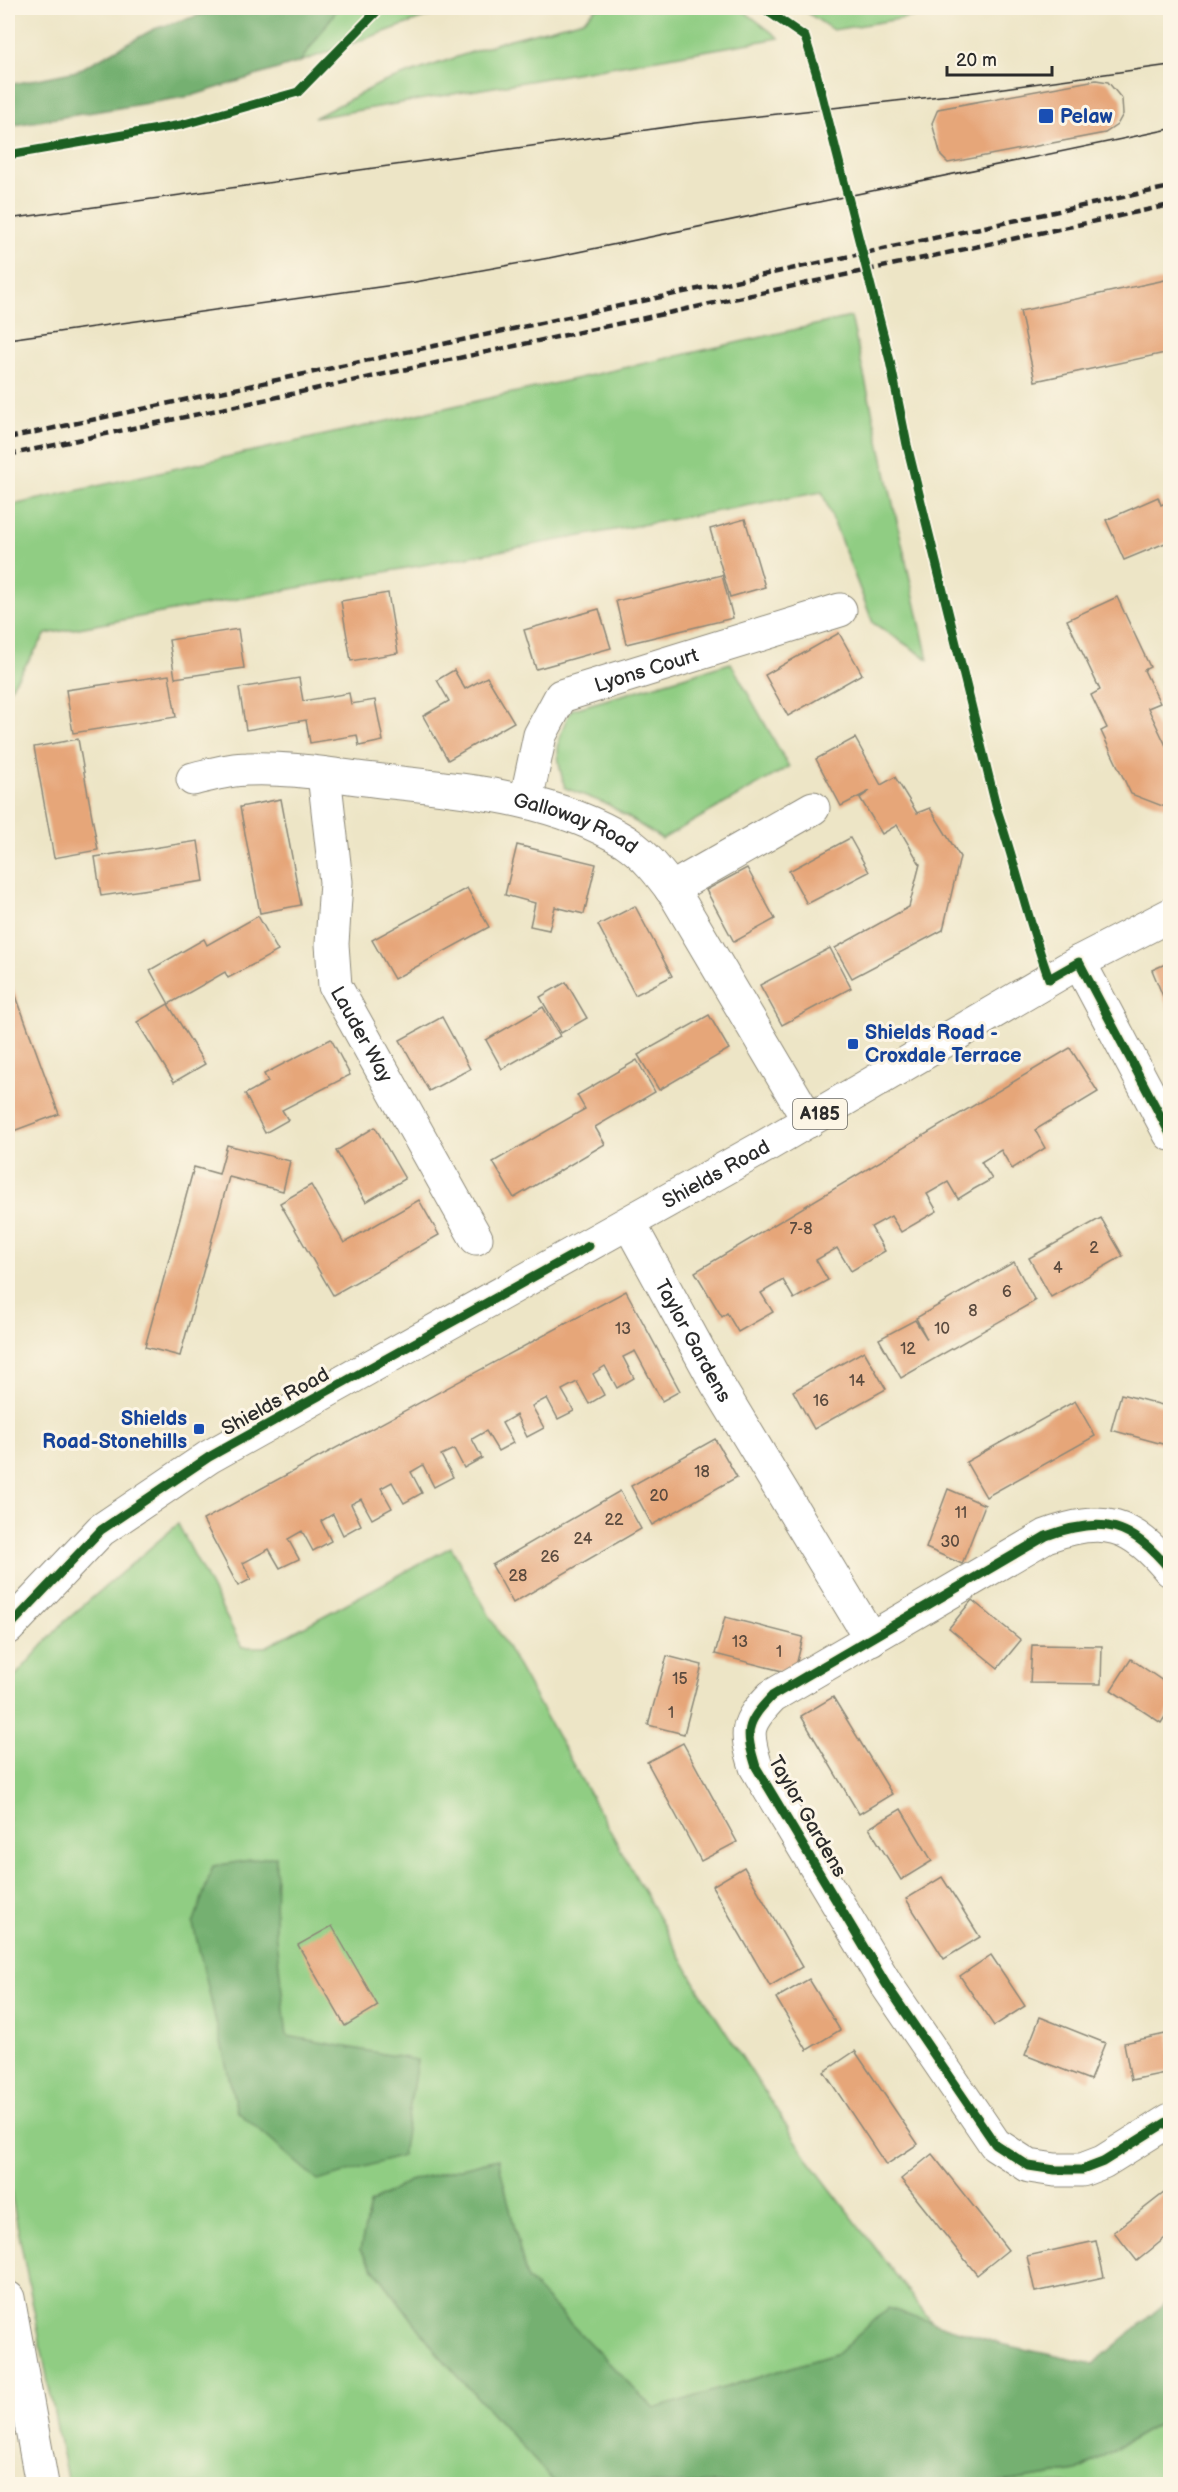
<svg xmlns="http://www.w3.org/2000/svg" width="1178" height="2492" font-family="'Balsamiq Sans',sans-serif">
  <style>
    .green { fill: #90cd83; stroke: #5e7c57; stroke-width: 1.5 }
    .forest { fill: #74b071; stroke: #506e4e; stroke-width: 1.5 }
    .building { fill: #e6a679 }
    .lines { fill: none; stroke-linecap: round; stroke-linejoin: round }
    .minor-casing { stroke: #8c8878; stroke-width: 35 }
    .major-casing { stroke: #8c8878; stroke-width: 35 }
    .minor { stroke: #fff; stroke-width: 33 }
    .major { stroke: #fff; stroke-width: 33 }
    .tram { stroke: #2b2b2b; stroke-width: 1.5 }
    .rail { stroke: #2b2b2b; stroke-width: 4.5; stroke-dasharray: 9 4.5; stroke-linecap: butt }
    .cycleway-casing { stroke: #fcf5e5; stroke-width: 13 }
    .cycleway { stroke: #1b5e20; stroke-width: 9 }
    .transit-dot { fill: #1a4fb4; stroke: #fcf5e5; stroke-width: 2 }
    .labels { text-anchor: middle; stroke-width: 6; stroke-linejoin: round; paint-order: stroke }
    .number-label { font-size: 16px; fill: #5a4a3e }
    .shield { fill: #fcf5e5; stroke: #6a6863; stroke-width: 1.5 }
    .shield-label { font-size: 18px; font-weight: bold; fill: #2b2b2b }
    .transit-label { font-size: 20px; font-weight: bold; fill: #164399; stroke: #fcf5e5; text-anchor: start }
    .street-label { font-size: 20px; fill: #2b2b2b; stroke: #fcf5e5 }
  </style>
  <rect width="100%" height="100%" fill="#fcf5e5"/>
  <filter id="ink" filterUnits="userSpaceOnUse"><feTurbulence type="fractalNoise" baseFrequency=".0167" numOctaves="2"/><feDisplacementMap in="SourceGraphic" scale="12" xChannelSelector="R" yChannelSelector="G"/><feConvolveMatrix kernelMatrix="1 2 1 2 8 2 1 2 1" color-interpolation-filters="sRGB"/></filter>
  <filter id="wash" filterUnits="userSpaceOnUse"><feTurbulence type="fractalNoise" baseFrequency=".008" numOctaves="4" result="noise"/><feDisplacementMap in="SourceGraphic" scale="24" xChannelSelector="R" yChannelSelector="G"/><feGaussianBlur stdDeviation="1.35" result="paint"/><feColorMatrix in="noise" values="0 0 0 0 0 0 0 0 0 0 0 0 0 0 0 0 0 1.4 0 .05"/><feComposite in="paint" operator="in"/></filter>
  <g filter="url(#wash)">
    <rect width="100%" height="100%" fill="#ede5c6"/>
    <g class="green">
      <polygon points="338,8 452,8 300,62"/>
      <polygon points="597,8 740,8 779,38 314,118 381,83 507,40 584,20"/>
      <polygon points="800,8 965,8 833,30"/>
      <polygon points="851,317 928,659 873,623 822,492 46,634 8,692 8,506"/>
      <path d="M 731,663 L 789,767 L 662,839 L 609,805 L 565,788 C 555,755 555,740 571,710 Z"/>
      <polygon points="178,1524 242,1647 266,1647 451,1547 705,2000 810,2162 940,2333 955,2484 68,2484 8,2178 8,1684 63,1623"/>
      <polygon points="1170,2418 1170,2484 1005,2484 1008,2481 1077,2471"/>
    </g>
    <g class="forest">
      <polygon points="223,8 338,8 300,62 191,96 8,126 8,85 77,71 154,29"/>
      <polygon points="276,1856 275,1930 287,2036 417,2060 402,2156 318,2181 237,2111 193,1924 213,1866"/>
      <polygon points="498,2159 527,2279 654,2409 838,2353 888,2308 1001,2344 1093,2364 1170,2299 1170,2418 1077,2471 989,2484 556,2484 438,2354 360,2250 370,2204 409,2181"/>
    </g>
    <g id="blocks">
      <g class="building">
        <polygon points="1096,80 1108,82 1122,99 1123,114 1117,125 1105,133 948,163 941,156 932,123 938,109"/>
        <polygon points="1170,279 1170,352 1035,381 1020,311"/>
        <polygon points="1158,497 1161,505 1170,501 1170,541 1124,560 1106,520"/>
        <polygon points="745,519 765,587 730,597 710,529"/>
        <polygon points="722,575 733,618 626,644 616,601"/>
        <polygon points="388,593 398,653 351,661 341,601"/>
        <polygon points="1117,597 1150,667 1144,670 1160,703 1148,708 1170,754 1170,809 1131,794 1101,731 1107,728 1091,695 1100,690 1067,620"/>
        <polygon points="599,609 611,648 536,669 524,630"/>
        <polygon points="238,629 244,668 175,678 169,640"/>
        <polygon points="839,633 862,674 788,716 765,675"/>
        <polygon points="454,670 465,689 487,677 514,722 448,760 423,716 449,701 437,680"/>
        <polygon points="169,675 176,717 73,733 66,690"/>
        <polygon points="299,678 303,701 349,693 351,704 375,700 383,741 359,746 357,735 310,743 306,720 246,730 239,688"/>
        <polygon points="855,738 881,785 895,777 917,813 930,808 960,857 943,930 852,978 835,948 909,907 920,864 897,825 882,834 860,798 870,791 841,806 816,759"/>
        <polygon points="78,739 98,850 54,858 34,747"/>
        <polygon points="281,799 301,905 260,913 240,807"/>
        <polygon points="850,838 869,872 807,904 789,871"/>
        <polygon points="198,841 204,881 101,896 95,857"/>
        <polygon points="517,845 596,864 584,914 555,907 549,930 530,926 535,903 505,895"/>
        <polygon points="747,868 775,919 734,942 706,890"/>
        <polygon points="467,888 489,927 394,979 372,940"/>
        <polygon points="635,906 672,976 635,995 598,925"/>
        <polygon points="258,916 278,951 228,978 225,972 169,1004 150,970 204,939 207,945"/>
        <polygon points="830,948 851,988 782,1025 760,985"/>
        <polygon points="1170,962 1170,1013 1152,970"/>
        <polygon points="8,974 59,1114 8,1133"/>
        <polygon points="566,982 587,1018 561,1033 540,997"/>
        <polygon points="168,1004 205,1064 174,1082 137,1022"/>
        <polygon points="543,1007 560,1036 502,1069 486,1040"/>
        <polygon points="709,1015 729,1049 659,1090 638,1055"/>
        <polygon points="442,1017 470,1069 429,1091 400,1040"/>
        <polygon points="331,1039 350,1075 282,1110 288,1120 265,1133 245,1094 268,1082 264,1074"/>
        <polygon points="1070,1048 1098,1092 1035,1130 1045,1148 1012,1169 1001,1150 981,1162 992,1179 974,1189 958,1199 948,1182 927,1194 937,1211 901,1232 891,1216 871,1227 885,1251 851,1271 837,1248 816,1260 828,1280 794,1299 783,1280 761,1293 773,1312 738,1332 727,1313 722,1317 695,1272"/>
        <polygon points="637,1060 655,1092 595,1127 605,1144 514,1198 493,1162 585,1109 577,1095"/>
        <polygon points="375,1127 405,1179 366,1202 336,1151"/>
        <polygon points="227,1145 290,1161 283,1191 229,1177 180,1356 145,1347 194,1167 219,1174"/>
        <polygon points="311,1185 344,1243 419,1200 439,1235 333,1295 280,1203"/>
        <polygon points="1101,1218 1123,1256 1051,1297 1029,1258"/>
        <polygon points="1014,1262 1035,1301 901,1378 879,1339 915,1320 927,1339 916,1318"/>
        <polygon points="626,1291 680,1391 662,1401 635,1351 623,1357 634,1378 617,1388 605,1366 593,1374 604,1395 589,1404 577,1382 562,1390 574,1411 558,1419 547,1398 532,1406 544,1428 527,1437 516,1415 502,1423 513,1443 498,1451 486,1431 472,1439 482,1458 464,1468 454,1449 441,1455 453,1477 434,1487 423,1465 411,1472 422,1493 404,1503 392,1482 381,1488 392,1508 372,1519 361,1499 351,1504 361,1525 343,1535 333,1514 321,1521 331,1541 313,1551 302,1531 288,1539 299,1559 280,1568 269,1549 243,1563 251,1579 238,1586 203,1520"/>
        <polygon points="864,1351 886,1389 814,1429 793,1391"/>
        <polygon points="1121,1394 1170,1407 1170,1446 1111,1430"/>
        <polygon points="1075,1401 1095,1436 986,1497 966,1462"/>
        <polygon points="715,1439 737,1477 652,1525 631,1486"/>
        <polygon points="948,1489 985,1505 962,1564 926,1548"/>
        <polygon points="620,1491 641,1529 513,1603 492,1565"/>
        <polygon points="972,1600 1021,1640 998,1668 949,1628"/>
        <polygon points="725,1617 803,1637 794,1674 715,1654"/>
        <polygon points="1032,1645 1102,1646 1101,1684 1030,1683"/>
        <polygon points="667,1656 702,1665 684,1734 648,1725"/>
        <polygon points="1131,1659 1170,1686 1170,1709 1161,1723 1111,1690"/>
        <polygon points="833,1697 892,1794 859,1814 801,1716"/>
        <polygon points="683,1743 737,1842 701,1861 647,1762"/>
        <polygon points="901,1809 932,1861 901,1880 869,1828"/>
        <polygon points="744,1867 802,1967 770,1986 712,1886"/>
        <polygon points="942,1877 980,1937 944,1959 906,1899"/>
        <polygon points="332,1926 378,2006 345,2026 298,1945"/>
        <polygon points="991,1955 1025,2006 994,2026 960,1976"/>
        <polygon points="809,1979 840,2030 807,2050 776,1998"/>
        <polygon points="1040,2017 1105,2043 1090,2080 1025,2055"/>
        <polygon points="1170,2033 1170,2072 1131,2080 1124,2043"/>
        <polygon points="855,2051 918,2144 886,2165 824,2072"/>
        <polygon points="932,2154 1008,2250 977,2275 901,2179"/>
        <polygon points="1169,2189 1170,2234 1137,2261 1114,2232"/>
        <polygon points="1096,2241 1104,2277 1035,2292 1027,2256"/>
      </g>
    </g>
  </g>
  <g filter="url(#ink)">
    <use href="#blocks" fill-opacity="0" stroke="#8c8878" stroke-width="1.5"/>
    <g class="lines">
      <g class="minor-casing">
        <g id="minor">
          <path id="s1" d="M 324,774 L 336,882 L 332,944 L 335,986 L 476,1238"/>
          <path id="s2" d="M 193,779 C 210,775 229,769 247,769 C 289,767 332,775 374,780 C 459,790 550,795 625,841 C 646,855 660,874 675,894 L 809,1121"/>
          <path id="s3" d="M 526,801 L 540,735 L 561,696 L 840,610"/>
          <polyline points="671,889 813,808"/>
          <polyline points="1079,962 1170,1134"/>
          <path id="s4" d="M 629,1223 L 717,1384 L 871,1639"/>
          <path d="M 1170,1570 C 1132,1523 1103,1515 1046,1536 L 772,1696 C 745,1724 745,1731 756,1767 L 886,1984 L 995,2144 L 1029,2166 L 1055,2170 L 1082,2170 L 1103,2162 L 1170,2120"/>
          <polyline points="8,2298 42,2484"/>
        </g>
      </g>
      <g class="major-casing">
        <g id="major">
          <path id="s5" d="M 8,1628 L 101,1530 L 209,1457 L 767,1145 L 1079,962 L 1170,915"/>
        </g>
      </g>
      <use href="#minor" class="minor"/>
      <use href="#major" class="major"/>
      <g class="tram">
        <polyline points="8,219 696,123 968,93 1170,65"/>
        <polyline points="8,339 415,282 549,258 1170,129"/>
      </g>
      <g class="rail">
        <polyline points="8,438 1170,187"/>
        <polyline points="8,455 1170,205"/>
      </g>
      <g class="cycleway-casing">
        <g id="cycleway">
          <path d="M 763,8 L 805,37 L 816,72 L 890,361 L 907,445 L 997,810 C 1016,866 1029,924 1049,979 L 1079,962 L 1170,1134"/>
          <polyline points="8,155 181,125 298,92 380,8"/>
          <path d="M 1170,1570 C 1132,1523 1103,1515 1046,1536 L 772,1696 C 745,1724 745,1731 756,1767 L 886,1984 L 995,2144 L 1029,2166 L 1055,2170 L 1082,2170 L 1103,2162 L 1170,2120"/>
          <polyline points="8,1628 101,1530 209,1457 589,1246"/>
        </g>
      </g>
      <use href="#cycleway" class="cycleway"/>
    </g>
  </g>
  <g class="transit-dot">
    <rect x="1038" y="108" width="16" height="16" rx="3"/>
    <rect x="847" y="1038" width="12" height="12" rx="3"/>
    <rect x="193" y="1423" width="12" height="12" rx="3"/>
  </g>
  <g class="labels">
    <g class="number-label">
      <text x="801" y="1234">7-8</text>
      <text x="1094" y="1253">2</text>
      <text x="1058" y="1273">4</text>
      <text x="1007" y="1297">6</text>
      <text x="973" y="1316">8</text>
      <text x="623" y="1334">13</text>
      <text x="942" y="1334">10</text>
      <text x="908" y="1354">12</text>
      <text x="857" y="1386">14</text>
      <text x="821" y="1406">16</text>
      <text x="702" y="1477">18</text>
      <text x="659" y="1501">20</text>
      <text x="961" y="1518">11</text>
      <text x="614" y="1525">22</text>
      <text x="583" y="1544">24</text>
      <text x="950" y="1547">30</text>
      <text x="550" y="1562">26</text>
      <text x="518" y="1581">28</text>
      <text x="740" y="1647">13</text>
      <text x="779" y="1657">1</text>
      <text x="680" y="1684">15</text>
      <text x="671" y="1718">1</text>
    </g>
    <rect class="shield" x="793" y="1099" width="54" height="30" rx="4.5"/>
    <g class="shield-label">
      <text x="820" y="1120">A185</text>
    </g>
    <g class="transit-label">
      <text x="1060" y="123">Pelaw</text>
      <text x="865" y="1039">Shields Road -<tspan x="865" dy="23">Croxdale Terrace</tspan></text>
      <text x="187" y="1425" text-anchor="end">Shields<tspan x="187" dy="23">Road-Stonehills</tspan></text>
    </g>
    <g class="street-label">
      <text dy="7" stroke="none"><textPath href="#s3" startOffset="201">Lyons Court</textPath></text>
      <text dy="7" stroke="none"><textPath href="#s2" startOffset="390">Galloway Road</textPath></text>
      <text dy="7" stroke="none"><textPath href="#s1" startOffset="268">Lauder Way</textPath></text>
      <text dy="7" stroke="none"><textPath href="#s5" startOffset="846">Shields Road</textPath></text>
      <text dy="7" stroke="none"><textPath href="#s4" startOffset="134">Taylor Gardens</textPath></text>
      <text transform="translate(275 1401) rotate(-29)" y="7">Shields Road</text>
      <text transform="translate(808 1816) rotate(60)" y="7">Taylor Gardens</text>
    </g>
  </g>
  <rect width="1178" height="2492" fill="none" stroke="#fcf5e5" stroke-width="30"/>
  <path d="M947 66v9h105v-9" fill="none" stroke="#2b2b2b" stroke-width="3"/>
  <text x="956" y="66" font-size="18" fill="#2b2b2b" stroke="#fcf5e5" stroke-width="4.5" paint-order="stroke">20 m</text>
</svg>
